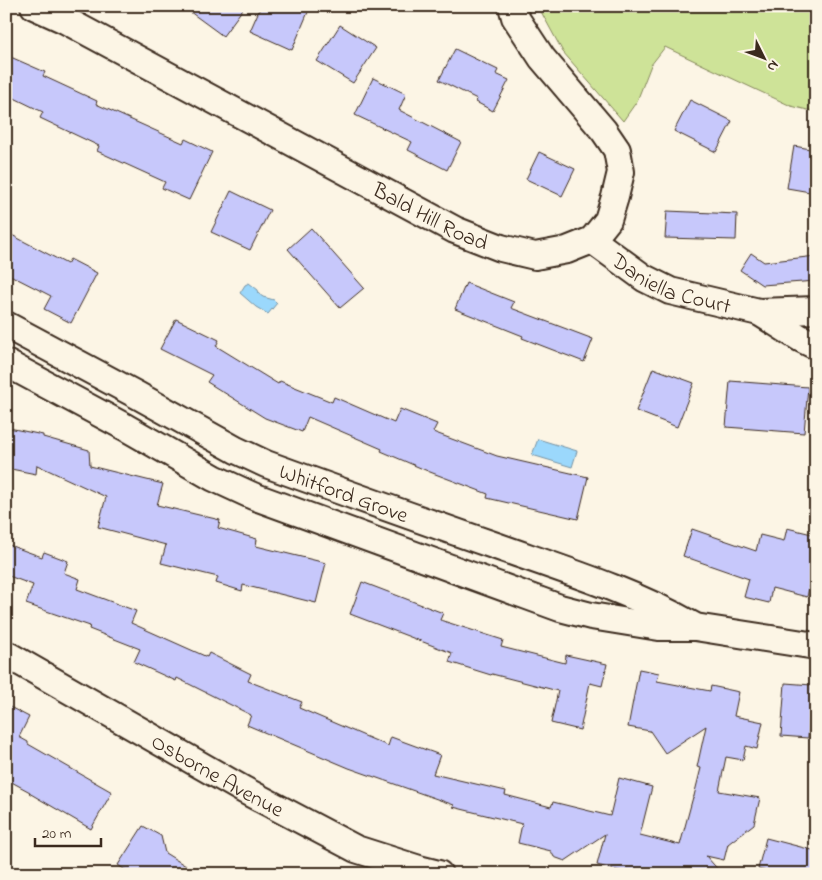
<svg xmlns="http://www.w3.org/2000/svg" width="822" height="880" font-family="'Indie Flower',sans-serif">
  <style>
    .green { fill: #cee398; stroke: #84865b }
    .water { fill: #9bd8fc; stroke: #7592a3 }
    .building { fill: #c7c8fb; stroke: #3b2a1e }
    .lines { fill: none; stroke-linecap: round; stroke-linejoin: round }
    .minor-casing { stroke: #3b2a1e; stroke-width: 30 }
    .minor { stroke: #fcf5e5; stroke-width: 26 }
    .labels { text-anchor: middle; stroke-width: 4; stroke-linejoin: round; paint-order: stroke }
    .street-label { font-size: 22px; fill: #3b2a1e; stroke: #fcf5e5 }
  </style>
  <rect width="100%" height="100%" fill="#fcf5e5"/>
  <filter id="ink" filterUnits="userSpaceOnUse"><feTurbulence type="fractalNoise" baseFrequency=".02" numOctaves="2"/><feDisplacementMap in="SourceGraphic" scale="10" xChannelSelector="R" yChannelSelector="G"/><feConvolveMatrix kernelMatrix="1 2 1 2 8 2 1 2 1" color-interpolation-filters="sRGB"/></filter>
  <g filter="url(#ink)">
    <polygon class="green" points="538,6 816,6 816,112 791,106 665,47 651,65 637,101 623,121 563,52"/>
    <g class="water">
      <polygon points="249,283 258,290 259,294 263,297 274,300 277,303 268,314 256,307 240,293 245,285"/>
      <polygon points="538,439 577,451 572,467 532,455"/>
    </g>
    <g class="building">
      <polygon points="182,6 245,6 223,36"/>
      <polygon points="261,6 295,6 308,12 292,50 250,31"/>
      <polygon points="340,25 376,48 353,83 317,61"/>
      <polygon points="455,49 498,70 496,74 509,80 493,111 476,102 477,99 439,80"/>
      <polygon points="6,55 45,72 43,76 97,101 96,104 183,143 185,139 212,152 189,200 162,188 165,182 97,151 99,146 40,118 43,112 6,94"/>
      <polygon points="373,78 406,94 399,110 461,142 447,170 408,150 412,142 355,115"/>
      <polygon points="690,100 732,121 716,152 674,131"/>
      <polygon points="794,146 816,150 816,193 787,188"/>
      <polygon points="539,152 575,169 562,196 526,179"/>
      <polygon points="231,191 270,210 250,250 211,232"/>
      <polygon points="667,211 737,214 736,240 665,238"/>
      <polygon points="311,228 364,288 340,308 288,249"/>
      <polygon points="6,232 67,264 70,259 97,273 71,323 44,309 51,296 6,273"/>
      <polygon points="751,253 764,262 816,256 816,281 762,285 740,270"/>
      <polygon points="466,283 514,302 511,308 593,339 584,362 522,338 523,336 455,309"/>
      <polygon points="176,319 219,340 216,346 278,384 280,381 332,402 334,397 394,423 400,409 437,424 433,432 497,456 588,477 578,519 487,498 488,494 430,472 381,451 382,449 308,417 302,432 265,418 207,382 212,375 160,349"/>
      <polygon points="653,368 694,383 677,427 636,411"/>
      <polygon points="730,381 808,387 804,433 726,427"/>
      <polygon points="9,428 43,435 43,437 89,450 90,466 163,484 157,505 220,520 218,528 257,539 256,546 326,563 316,603 243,585 242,591 216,583 218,577 161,563 166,545 98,527 106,497 37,465 36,474 6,468 6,441"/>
      <polygon points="787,528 816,535 816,576 812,575 807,597 772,588 769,603 744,597 749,579 683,556 692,529 756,551 760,535 784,541"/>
      <polygon points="6,544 42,557 44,552 68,561 64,573 80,579 77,589 136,611 131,623 207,657 209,653 251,674 248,681 302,702 299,708 388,746 391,737 440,755 433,774 506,791 505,795 551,807 553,802 610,816 619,778 652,787 640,835 680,845 693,797 694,797 694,796 701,768 697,767 706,726 665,753 650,731 628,727 639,669 659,673 657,681 710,691 711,686 739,692 734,716 763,722 757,749 746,746 743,760 726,757 719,791 760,798 754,824 728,844 724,860 706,856 722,874 631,874 597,865 605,834 565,861 554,857 551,851 518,843 522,824 453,807 454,805 349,768 247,725 251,715 177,678 176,681 134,662 140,649 89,629 90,626 26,604 33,585 6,575"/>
      <polygon points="362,582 443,613 440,620 503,640 501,647 565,663 566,655 607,664 602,686 590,683 580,730 551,723 558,691 492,674 491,675 449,662 452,653 350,614"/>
      <polygon points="785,683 812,685 808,738 781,736"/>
      <polygon points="6,705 29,717 19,737 28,742 28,744 112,792 91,829 29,793 30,792 6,779"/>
      <polygon points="143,826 161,836 165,853 199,874 131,874 118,865"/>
      <polygon points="766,838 816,851 816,874 779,874 758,869"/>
    </g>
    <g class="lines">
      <g class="minor-casing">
        <g id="minor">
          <path id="s1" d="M 34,6 L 65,20 L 455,230 L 501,248 L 535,256 L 567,250 L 592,240 L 608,220 L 615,197 L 621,172 L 617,150 L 604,131 L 542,58 L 515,17 L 512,6"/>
          <path id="s2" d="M 592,240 L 644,278 L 670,291 L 759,312 L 816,310"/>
          <polyline points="759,312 800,338 816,346"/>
          <path id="s3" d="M 6,325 L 137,395 L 236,450 L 266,464 C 343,492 421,520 499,547 C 564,570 632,591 692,625"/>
          <polyline points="6,363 125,427 214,478 253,496 560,608 591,616 659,627 695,627 816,646"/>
          <path id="s4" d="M 6,654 L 244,790 L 356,849 L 419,869 L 439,874"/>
        </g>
      </g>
      <use href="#minor" class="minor"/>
    </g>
  </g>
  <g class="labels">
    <g class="street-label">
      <text dy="8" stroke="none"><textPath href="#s1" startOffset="449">Bald Hill Road</textPath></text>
      <text dy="8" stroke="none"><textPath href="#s2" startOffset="92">Daniella Court</textPath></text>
      <text dy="8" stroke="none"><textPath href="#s3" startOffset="378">Whitford Grove</textPath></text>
      <text dy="8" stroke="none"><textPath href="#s4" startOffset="244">Osborne Avenue</textPath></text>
    </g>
  </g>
  <rect width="822" height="880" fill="none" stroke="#fcf5e5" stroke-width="25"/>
  <rect x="12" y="12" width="797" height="855" fill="none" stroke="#3b2a1e" stroke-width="2" filter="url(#ink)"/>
  <g transform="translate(764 58) rotate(132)" stroke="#fcf5e5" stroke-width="4" paint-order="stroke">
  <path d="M0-4L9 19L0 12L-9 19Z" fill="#3b2a1e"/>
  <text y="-8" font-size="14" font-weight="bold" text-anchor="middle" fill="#3b2a1e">N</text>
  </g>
  <path d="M35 838v8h66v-8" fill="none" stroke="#3b2a1e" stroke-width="2.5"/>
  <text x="42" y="838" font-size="15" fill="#3b2a1e" stroke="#fcf5e5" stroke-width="4" paint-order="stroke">20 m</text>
</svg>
